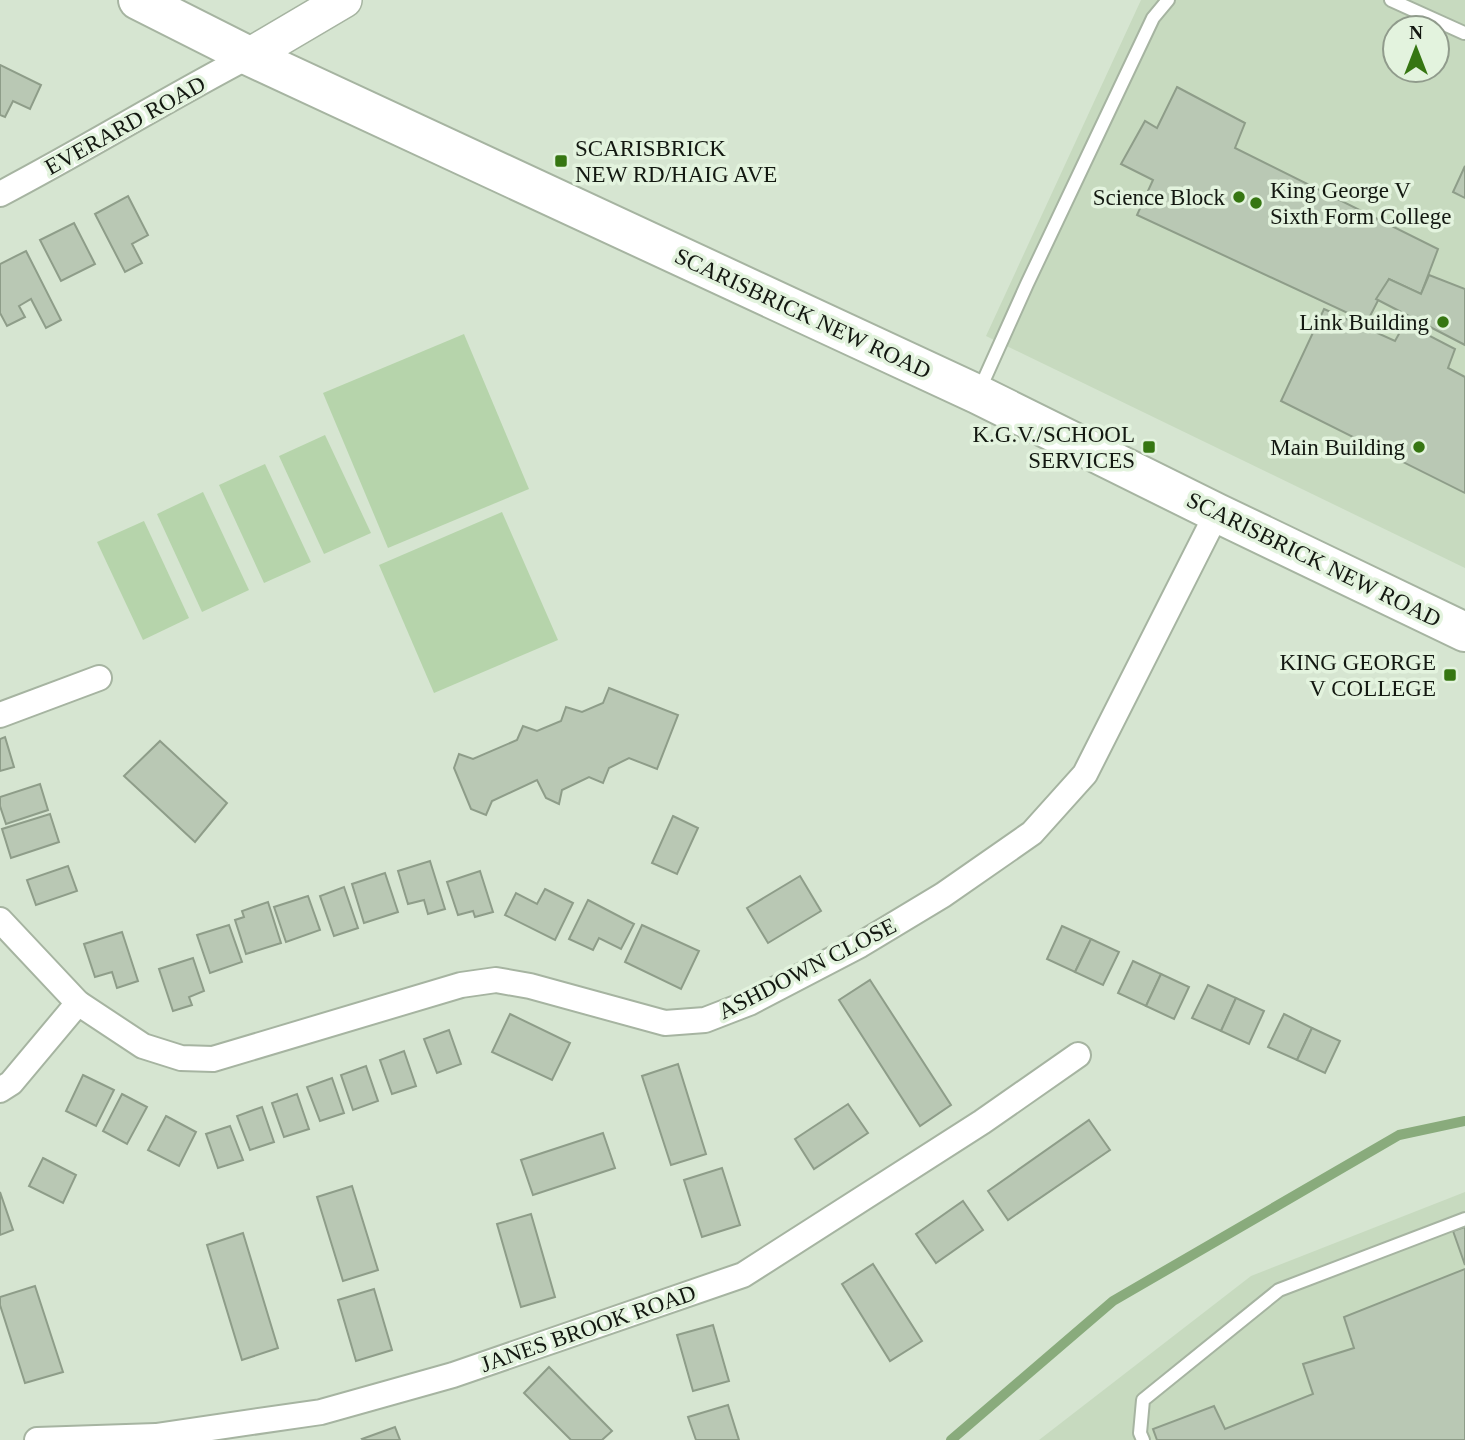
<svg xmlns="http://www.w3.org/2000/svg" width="1465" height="1440" font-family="'Times New Roman',serif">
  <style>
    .built { fill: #c7dabf; fill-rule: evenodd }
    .green { fill: #b6d4ab }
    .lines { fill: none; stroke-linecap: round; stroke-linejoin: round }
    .stream { stroke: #89ab7c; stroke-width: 10 }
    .building { fill: #b9c8b4; stroke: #8e9d89; stroke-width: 2 }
    .lane-casing { stroke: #a6b4a1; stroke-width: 16 }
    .street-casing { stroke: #a6b4a1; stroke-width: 28 }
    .secondary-casing { stroke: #a6b4a1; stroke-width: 38 }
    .highway-casing { stroke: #a6b4a1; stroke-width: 42 }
    .lane { stroke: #fff; stroke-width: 12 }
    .street { stroke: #fff; stroke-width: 24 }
    .secondary { stroke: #fff; stroke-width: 35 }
    .highway { stroke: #fff; stroke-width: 38 }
    .poi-dot { fill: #367612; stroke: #e3f3de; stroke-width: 2.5 }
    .labels { text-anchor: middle; stroke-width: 7; stroke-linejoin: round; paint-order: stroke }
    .street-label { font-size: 23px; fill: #131811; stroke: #e3f3de }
    .poi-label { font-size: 23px; fill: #131811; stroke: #e3f3de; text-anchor: end }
  </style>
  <rect width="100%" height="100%" fill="#d6e5d1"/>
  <g class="built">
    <path d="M 1141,0 L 1465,0 L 1465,568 L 986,336 ZM 1395,28 L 1437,28 L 1437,70 L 1395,70 Z"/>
    <polygon points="1465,1192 1465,1440 1039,1440 1251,1276"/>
  </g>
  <g class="green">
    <polygon points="464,334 529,489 388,548 323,393"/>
    <polygon points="325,435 371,533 324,554 279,456"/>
    <polygon points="265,464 311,562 264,583 219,485"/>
    <polygon points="203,492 249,590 202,612 157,514"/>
    <polygon points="502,512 558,640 434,693 379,565"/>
    <polygon points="144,521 189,618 143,640 97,542"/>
  </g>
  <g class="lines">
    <polyline class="stream" points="951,1440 1113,1301 1399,1135 1465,1121"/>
  </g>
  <g class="building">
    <polygon points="0,65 41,85 30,109 13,101 5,117 0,115"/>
    <polygon points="1177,87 1245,123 1235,148 1438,249 1421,294 1389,279 1367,322 1137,215 1153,180 1121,164 1145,121 1157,128"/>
    <polygon points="1465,166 1465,198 1453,192"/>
    <polygon points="128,196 148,235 132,244 142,263 125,272 95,214"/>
    <polygon points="74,223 95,264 61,281 40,240"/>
    <polygon points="26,251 61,320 46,328 31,299 19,306 25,317 7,326 0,313 0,264"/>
    <polygon points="1429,275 1465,289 1465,345 1376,299 1389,279 1421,294"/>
    <polygon points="1324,309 1395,341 1405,323 1455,349 1448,368 1465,377 1465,493 1281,401"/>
    <polygon points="609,688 678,715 657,769 629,758 609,768 603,783 589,777 562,790 559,804 546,798 537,780 492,801 486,815 471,809 454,768 459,754 473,759 517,740 523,726 537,731 561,721 566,707 582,712 603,703"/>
    <polygon points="5,737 14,767 0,771 0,739"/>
    <polygon points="160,741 227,803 195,842 124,776"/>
    <polygon points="40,784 48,810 6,824 0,806 0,797"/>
    <polygon points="50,814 59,842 11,858 2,829"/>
    <polygon points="673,816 698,828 677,874 652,863"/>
    <polygon points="430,861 445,909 428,914 424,900 408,904 398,871"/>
    <polygon points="68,866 77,891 36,905 27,880"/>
    <polygon points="480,871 493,912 475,917 473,911 458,915 447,882"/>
    <polygon points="385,873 398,912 364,923 352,884"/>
    <polygon points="800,876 821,911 768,943 747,908"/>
    <polygon points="344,887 358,928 334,936 320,896"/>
    <polygon points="545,889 573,903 555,940 505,915 516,893 537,904"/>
    <polygon points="308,896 320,930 286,942 274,907"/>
    <polygon points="588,900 634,924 621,949 599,938 593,950 569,939"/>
    <polygon points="268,902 281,943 246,954 235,920 244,917 242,911"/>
    <polygon points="229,925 242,962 210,973 197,935"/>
    <polygon points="642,925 699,951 681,989 625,962"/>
    <polygon points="1062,926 1091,939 1075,972 1047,959"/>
    <polygon points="122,932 138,981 117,988 112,972 95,977 84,944"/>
    <polygon points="1091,939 1119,952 1103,985 1075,972"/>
    <polygon points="193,958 204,991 189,997 192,1005 173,1011 159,969"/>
    <polygon points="1133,961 1161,974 1146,1006 1118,993"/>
    <polygon points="1161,974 1189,987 1174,1019 1146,1006"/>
    <polygon points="870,980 951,1105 920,1126 839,1000"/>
    <polygon points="1208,985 1236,998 1221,1031 1192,1018"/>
    <polygon points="1236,998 1264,1011 1249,1044 1221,1031"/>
    <polygon points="510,1014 570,1043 552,1080 492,1052"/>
    <polygon points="1284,1014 1312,1028 1297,1060 1268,1047"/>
    <polygon points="1312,1028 1340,1041 1325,1073 1297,1060"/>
    <polygon points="449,1030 461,1064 437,1073 424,1039"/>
    <polygon points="404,1051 416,1086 392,1094 380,1060"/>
    <polygon points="678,1064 706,1154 671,1165 642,1076"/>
    <polygon points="366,1066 378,1101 353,1110 341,1075"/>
    <polygon points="83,1075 114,1090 96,1126 66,1111"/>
    <polygon points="332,1078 344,1113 320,1121 307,1087"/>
    <polygon points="122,1094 147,1107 127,1144 103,1131"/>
    <polygon points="297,1094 309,1129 284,1137 272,1103"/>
    <polygon points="848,1104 868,1133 814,1169 795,1139"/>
    <polygon points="262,1107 274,1142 250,1150 237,1116"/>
    <polygon points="166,1116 196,1132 179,1166 148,1150"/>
    <polygon points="1089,1120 1110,1150 1008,1220 988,1191"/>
    <polygon points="230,1126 243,1160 218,1168 206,1134"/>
    <polygon points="603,1133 615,1168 533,1195 521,1160"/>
    <polygon points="43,1158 76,1175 63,1203 29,1186"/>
    <polygon points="722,1168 740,1225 702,1237 684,1180"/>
    <polygon points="352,1186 378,1270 343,1281 317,1197"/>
    <polygon points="0,1192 13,1230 0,1235"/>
    <polygon points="963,1201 983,1230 936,1263 916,1234"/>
    <polygon points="531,1214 555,1297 521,1307 497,1224"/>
    <polygon points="1465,1227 1465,1265 1453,1231"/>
    <polygon points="243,1233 278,1348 242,1360 207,1245"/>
    <polygon points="873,1264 922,1341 890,1361 842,1284"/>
    <polygon points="1465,1269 1465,1440 1157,1440 1153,1429 1214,1406 1225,1429 1313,1394 1303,1364 1354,1348 1344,1317"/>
    <polygon points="35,1286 63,1372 25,1383 0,1305 0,1297"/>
    <polygon points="374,1289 392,1350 356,1361 338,1300"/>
    <polygon points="713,1325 729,1381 693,1391 677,1335"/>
    <polygon points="549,1367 612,1431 602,1440 571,1440 524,1393"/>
    <polygon points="728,1405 739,1440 696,1440 688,1417"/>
    <polygon points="395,1427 400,1440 363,1440 362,1439"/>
  </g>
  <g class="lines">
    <g class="lane-casing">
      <g id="lane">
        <polyline points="1391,0 1464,33"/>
        <polyline points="979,391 1027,284 1153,18 1168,0"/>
        <polyline points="1143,1440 1140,1433 1143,1400 1279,1290 1465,1219"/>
      </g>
    </g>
    <g class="street-casing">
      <g id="street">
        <path d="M 0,194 C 84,150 165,100 249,56"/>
        <polyline points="0,715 99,678"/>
        <polyline points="0,920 78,1003 143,1046 181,1058 213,1059 461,985 496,980 530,986 665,1023 705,1020 749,1003 860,945 943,895 1032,833 1085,774 1217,513"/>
        <polyline points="0,1090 11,1083 78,1003"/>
        <polyline points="37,1440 156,1436 321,1412 453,1375 743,1275 982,1122 1078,1055"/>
      </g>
    </g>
    <g class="secondary-casing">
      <polyline id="secondary" points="249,56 344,0"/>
    </g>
    <g class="highway-casing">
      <polyline id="highway" points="138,0 249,56 977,394 1217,513 1465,632"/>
    </g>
    <use href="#lane" class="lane"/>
    <use href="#street" class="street"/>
    <use href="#secondary" class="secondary"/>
    <use href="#highway" class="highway"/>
  </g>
  <g class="poi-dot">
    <rect x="554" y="154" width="14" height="14" rx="3.5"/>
    <circle cx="1239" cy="197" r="7"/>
    <circle cx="1256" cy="203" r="7"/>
    <circle cx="1443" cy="322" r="7"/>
    <rect x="1142" y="440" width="14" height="14" rx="3.5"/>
    <circle cx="1419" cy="447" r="7"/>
    <rect x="1443" y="668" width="14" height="14" rx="3.5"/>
  </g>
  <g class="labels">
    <g class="street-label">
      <text transform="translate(125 125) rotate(-29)" y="8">EVERARD ROAD</text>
      <text transform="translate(803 313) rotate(25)" y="8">SCARISBRICK NEW ROAD</text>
      <text transform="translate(1314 559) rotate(26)" y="8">SCARISBRICK NEW ROAD</text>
      <text transform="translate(807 968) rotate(-27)" y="8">ASHDOWN CLOSE</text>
      <text transform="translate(588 1328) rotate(-19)" y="8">JANES BROOK ROAD</text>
    </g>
    <g class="poi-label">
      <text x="575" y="156" text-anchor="start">SCARISBRICK<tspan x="575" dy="26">NEW RD/HAIG AVE</tspan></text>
      <text x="1270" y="198" text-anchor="start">King George V<tspan x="1270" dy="26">Sixth Form College</tspan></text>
      <text x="1225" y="205">Science Block</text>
      <text x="1429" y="330">Link Building</text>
      <text x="1135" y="442">K.G.V./SCHOOL<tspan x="1135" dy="26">SERVICES</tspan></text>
      <text x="1405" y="455">Main Building</text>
      <text x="1436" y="670">KING GEORGE<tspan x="1436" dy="26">V COLLEGE</tspan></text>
    </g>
  </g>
  <g transform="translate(1416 49)"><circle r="33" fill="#e3f3de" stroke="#909b8c" stroke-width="2"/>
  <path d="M0-5L12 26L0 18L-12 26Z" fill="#367612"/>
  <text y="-10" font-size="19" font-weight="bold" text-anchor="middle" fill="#131811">N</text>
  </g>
</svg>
